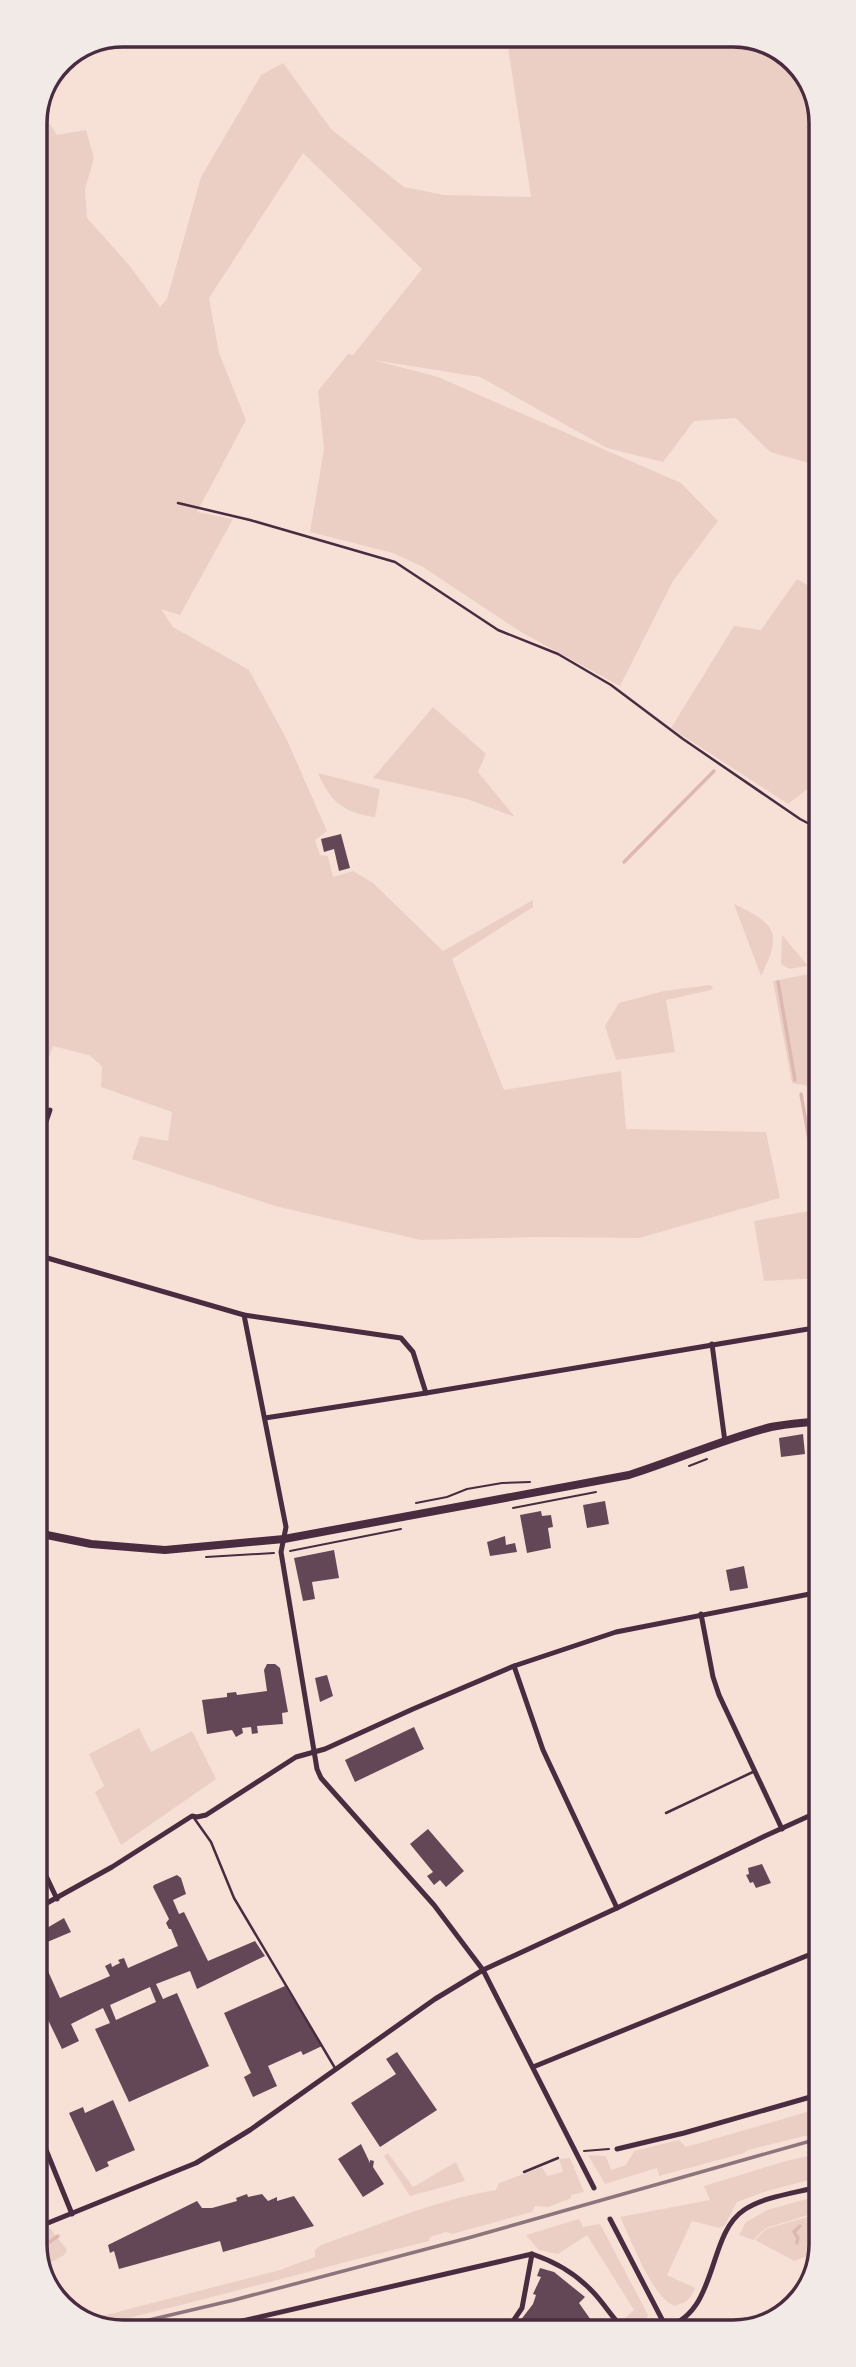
<svg xmlns="http://www.w3.org/2000/svg" width="856" height="2367" font-family="'Times New Roman',serif">
  <style>
    .green { fill: #ebcfc5 }
    .lines { fill: none; stroke-linecap: round; stroke-linejoin: round }
    .stream { stroke: #dcb8b0; stroke-width: 3.5 }
    .building { fill: #644757; fill-rule: evenodd }
    .path { stroke: #4a2c40; stroke-width: 2 }
    .service { stroke: #4a2c40; stroke-width: 2.5 }
    .minor { stroke: #4a2c40; stroke-width: 5 }
    .primary { stroke: #4a2c40; stroke-width: 8 }
    .rail { stroke: #8f747c; stroke-width: 3.5 }
    .rim { fill: none; stroke: #4a2c40; stroke-width: 3.5 }
  </style>
  <rect width="100%" height="100%" fill="#f7e1d7"/>
  <g class="green">
    <polygon points="506,35 739,35 787,54 818,100 818,456 812,464 770,452 736,418 694,421 663,462 607,448 480,377 373,360 438,377 681,483 718,521 673,581 620,686 521,632 423,567 393,553 310,532 324,449 318,391 348,354 353,355 422,269 303,153 209,298 219,353 246,420 197,512 233,519 180,615 161,609 173,627 249,670 286,738 327,831 315,840 320,855 328,856 333,877 353,871 373,883 443,951 533,900 533,907 452,959 504,1090 621,1071 626,1129 766,1132 780,1198 639,1238 537,1237 421,1240 275,1206 132,1159 140,1136 168,1141 172,1112 101,1087 102,1066 89,1055 53,1046 47,1063 37,1121 35,118 37,114 42,112 57,135 86,130 94,158 85,189 87,218 130,266 160,307 167,299 201,177 261,75 283,63 331,129 404,187 444,195 531,197"/>
    <polygon points="797,579 819,592 819,780 788,804 671,728 734,626 761,630"/>
    <polygon points="433,707 486,754 478,772 515,817 467,799 373,778"/>
    <path d="M 318,773 L 380,789 L 375,817 C 344,813 330,802 318,773 Z"/>
    <path d="M 734,904 C 776,924 783,932 761,976 Z"/>
    <polygon points="782,935 808,966 789,969 781,964"/>
    <polygon points="819,972 819,1088 792,1083 773,981"/>
    <polygon points="710,985 713,987 711,990 666,1000 675,1052 616,1060 605,1026 619,1003 664,991"/>
    <polygon points="819,1209 820,1278 764,1281 754,1221"/>
    <polygon points="139,1728 151,1752 192,1731 216,1779 121,1845 95,1792 104,1786 89,1754"/>
    <polygon points="821,2108 821,2132 748,2150 744,2153 659,2176 657,2168 605,2184 588,2155 606,2156 611,2170 626,2165 634,2151 679,2140 686,2147"/>
    <polygon points="388,2153 413,2187 456,2162 465,2181 410,2196 384,2156"/>
    <path d="M 821,2153 L 821,2177 L 767,2191 L 737,2202 L 725,2225 L 720,2228 L 692,2221 L 667,2275 L 695,2288 C 691,2299 686,2303 674,2306 C 651,2295 632,2241 620,2217 L 710,2200 L 704,2186 L 786,2161 Z"/>
    <path d="M 570,2158 L 584,2192 L 571,2195 L 571,2198 L 549,2207 L 535,2206 L 532,2212 L 452,2234 L 446,2232 L 430,2237 L 429,2241 C 320,2268 213,2298 103,2324 L 102,2316 L 280,2270 L 315,2257 L 315,2250 L 321,2245 C 379,2225 435,2200 496,2190 L 499,2183 L 542,2167 L 547,2176 L 563,2172 L 559,2159 Z"/>
    <polygon points="821,2195 821,2211 766,2228 753,2240 739,2235 746,2222 767,2210"/>
    <polygon points="821,2213 821,2244 815,2261 808,2256 794,2261 755,2240 766,2229"/>
    <path d="M 579,2219 L 583,2227 L 600,2224 L 648,2315 C 646,2324 643,2327 634,2327 L 624,2319 L 634,2310 L 587,2235 L 558,2254 L 539,2250 L 526,2235 Z"/>
    <polygon points="50,2228 67,2250 64,2255 40,2269 38,2232"/>
  </g>
  <g class="lines">
    <g class="stream">
      <polyline points="624,862 714,771"/>
      <polyline points="778,982 795,1080"/>
      <polyline points="801,1094 817,1184"/>
      <polyline points="797,2243 798,2238 794,2232 800,2226"/>
      <polyline points="38,2250 58,2236"/>
    </g>
  </g>
  <g class="building">
    <polygon points="341,834 350,868 339,871 334,849 324,852 321,839"/>
    <polygon points="803,1434 805,1454 781,1457 779,1438"/>
    <polygon points="605,1501 609,1524 587,1528 583,1505"/>
    <polygon points="541,1511 542,1516 551,1515 553,1527 548,1528 551,1548 527,1553 520,1515"/>
    <polygon points="505,1536 506,1545 515,1543 517,1552 490,1556 487,1542"/>
    <polygon points="334,1550 339,1578 312,1582 315,1599 303,1601 294,1558"/>
    <polygon points="820,1553 820,1578 819,1578 813,1555"/>
    <polygon points="744,1566 748,1588 730,1591 726,1570"/>
    <polygon points="267,1664 275,1664 280,1668 288,1712 282,1713 283,1724 257,1726 258,1733 252,1734 251,1727 242,1728 243,1733 236,1737 232,1730 207,1734 202,1700 227,1697 227,1693 236,1692 237,1695 267,1691 264,1670"/>
    <polygon points="327,1675 333,1696 320,1702 315,1678"/>
    <polygon points="414,1727 424,1749 355,1782 345,1760"/>
    <polygon points="428,1829 464,1871 446,1887 440,1880 434,1885 427,1876 433,1872 410,1844"/>
    <polygon points="762,1864 771,1883 756,1888 753,1882 750,1883 746,1875 749,1874 748,1868"/>
    <path d="M 177,1875 L 181,1878 L 186,1894 L 173,1900 L 179,1914 L 184,1912 L 208,1961 L 255,1941 L 265,1956 L 197,1989 L 190,1971 L 156,1984 L 163,1999 L 177,1993 L 209,2066 L 129,2102 L 95,2029 L 110,2023 L 103,2008 L 71,2024 L 79,2041 L 62,2049 L 38,1999 L 38,1926 L 40,1932 L 64,1918 L 71,1932 L 45,1943 L 46,1950 L 40,1953 L 60,1998 L 110,1976 L 105,1966 L 111,1963 L 112,1967 L 120,1963 L 118,1960 L 124,1958 L 128,1968 L 178,1946 L 171,1929 L 169,1929 L 166,1923 L 169,1919 L 153,1887 L 154,1885 ZM 150,1987 L 156,2002 L 116,2020 L 110,2005 Z"/>
    <polygon points="285,1986 322,2046 303,2055 301,2051 268,2066 277,2086 253,2097 244,2077 251,2073 224,2013"/>
    <polygon points="397,2052 437,2110 380,2147 351,2103 396,2074 386,2059"/>
    <polygon points="113,2100 135,2150 107,2162 109,2166 96,2172 69,2113 83,2107 85,2113"/>
    <polygon points="361,2144 370,2163 370,2160 374,2161 373,2167 384,2184 363,2197 338,2159"/>
    <polygon points="247,2194 248,2197 262,2194 268,2201 277,2197 277,2201 294,2196 314,2226 223,2252 220,2241 119,2269 114,2251 110,2253 108,2245 197,2201 202,2208 212,2208 237,2201 236,2198"/>
    <polygon points="540,2268 554,2272 585,2297 579,2303 598,2330 513,2330 533,2304 536,2295 533,2294 541,2277 537,2276"/>
  </g>
  <g class="lines">
    <g class="path">
      <polyline points="689,1466 707,1459"/>
      <polyline points="416,1503 447,1497 467,1489 502,1483 530,1482"/>
      <polyline points="513,1508 596,1492"/>
      <polyline points="290,1551 401,1529"/>
      <polyline points="206,1557 274,1553"/>
      <polyline points="584,2151 609,2149"/>
    </g>
    <g class="service">
      <polyline points="178,503 250,520 395,562 498,630 558,654 611,685 683,739 800,819 819,829"/>
      <polyline points="666,1813 755,1771"/>
      <polyline points="194,1818 211,1842 234,1898 335,2068"/>
      <polyline points="524,2172 558,2158"/>
    </g>
    <g class="minor">
      <polyline points="37,1148 50,1110"/>
      <polyline points="37,1255 244,1315 401,1338 413,1352 426,1393"/>
      <polyline points="244,1315 286,1527 281,1552 317,1769 321,1778 434,1905 483,1970 594,2188"/>
      <polyline points="712,1344 725,1442"/>
      <polyline points="265,1418 426,1393 820,1327"/>
      <polyline points="701,1614 713,1677 719,1695 782,1829"/>
      <polyline points="514,1666 543,1750 617,1908"/>
      <polyline points="38,1859 57,1899"/>
      <polyline points="38,1908 112,1867 192,1816 197,1817 206,1815 296,1757 325,1749 413,1709 514,1666 616,1632 820,1592"/>
      <polyline points="533,2067 821,1950"/>
      <polyline points="38,2130 72,2214"/>
      <polyline points="617,2149 684,2133 821,2094"/>
      <polyline points="610,2219 667,2329"/>
      <polyline points="38,2227 196,2163 250,2130 435,1999 483,1970 617,1908 765,1836 820,1811"/>
      <path d="M 660,2329 C 720,2317 705,2236 744,2210 C 765,2196 797,2193 821,2186"/>
      <polyline points="507,2330 522,2308 532,2254"/>
      <path d="M 199,2331 L 532,2254 C 556,2262 575,2273 592,2291 C 604,2303 612,2318 624,2329"/>
    </g>
    <path class="primary" d="M 37,1533 L 91,1544 L 165,1550 L 284,1539 L 629,1475 C 677,1460 723,1439 771,1427 C 787,1424 804,1423 820,1421"/>
    <polyline class="rail" points="111,2329 234,2300 468,2238 821,2138"/>
  </g>
  <path d="M0 0H856V2367H0ZM123 47H733A76 76 0 0 1 809 123V2244A76 76 0 0 1 733 2320H123A76 76 0 0 1 47 2244V123A76 76 0 0 1 123 47Z" fill="#f1eae7" fill-rule="evenodd"/>
  <path class="rim" d="M123 47H733A76 76 0 0 1 809 123V2244A76 76 0 0 1 733 2320H123A76 76 0 0 1 47 2244V123A76 76 0 0 1 123 47Z"/>
</svg>
